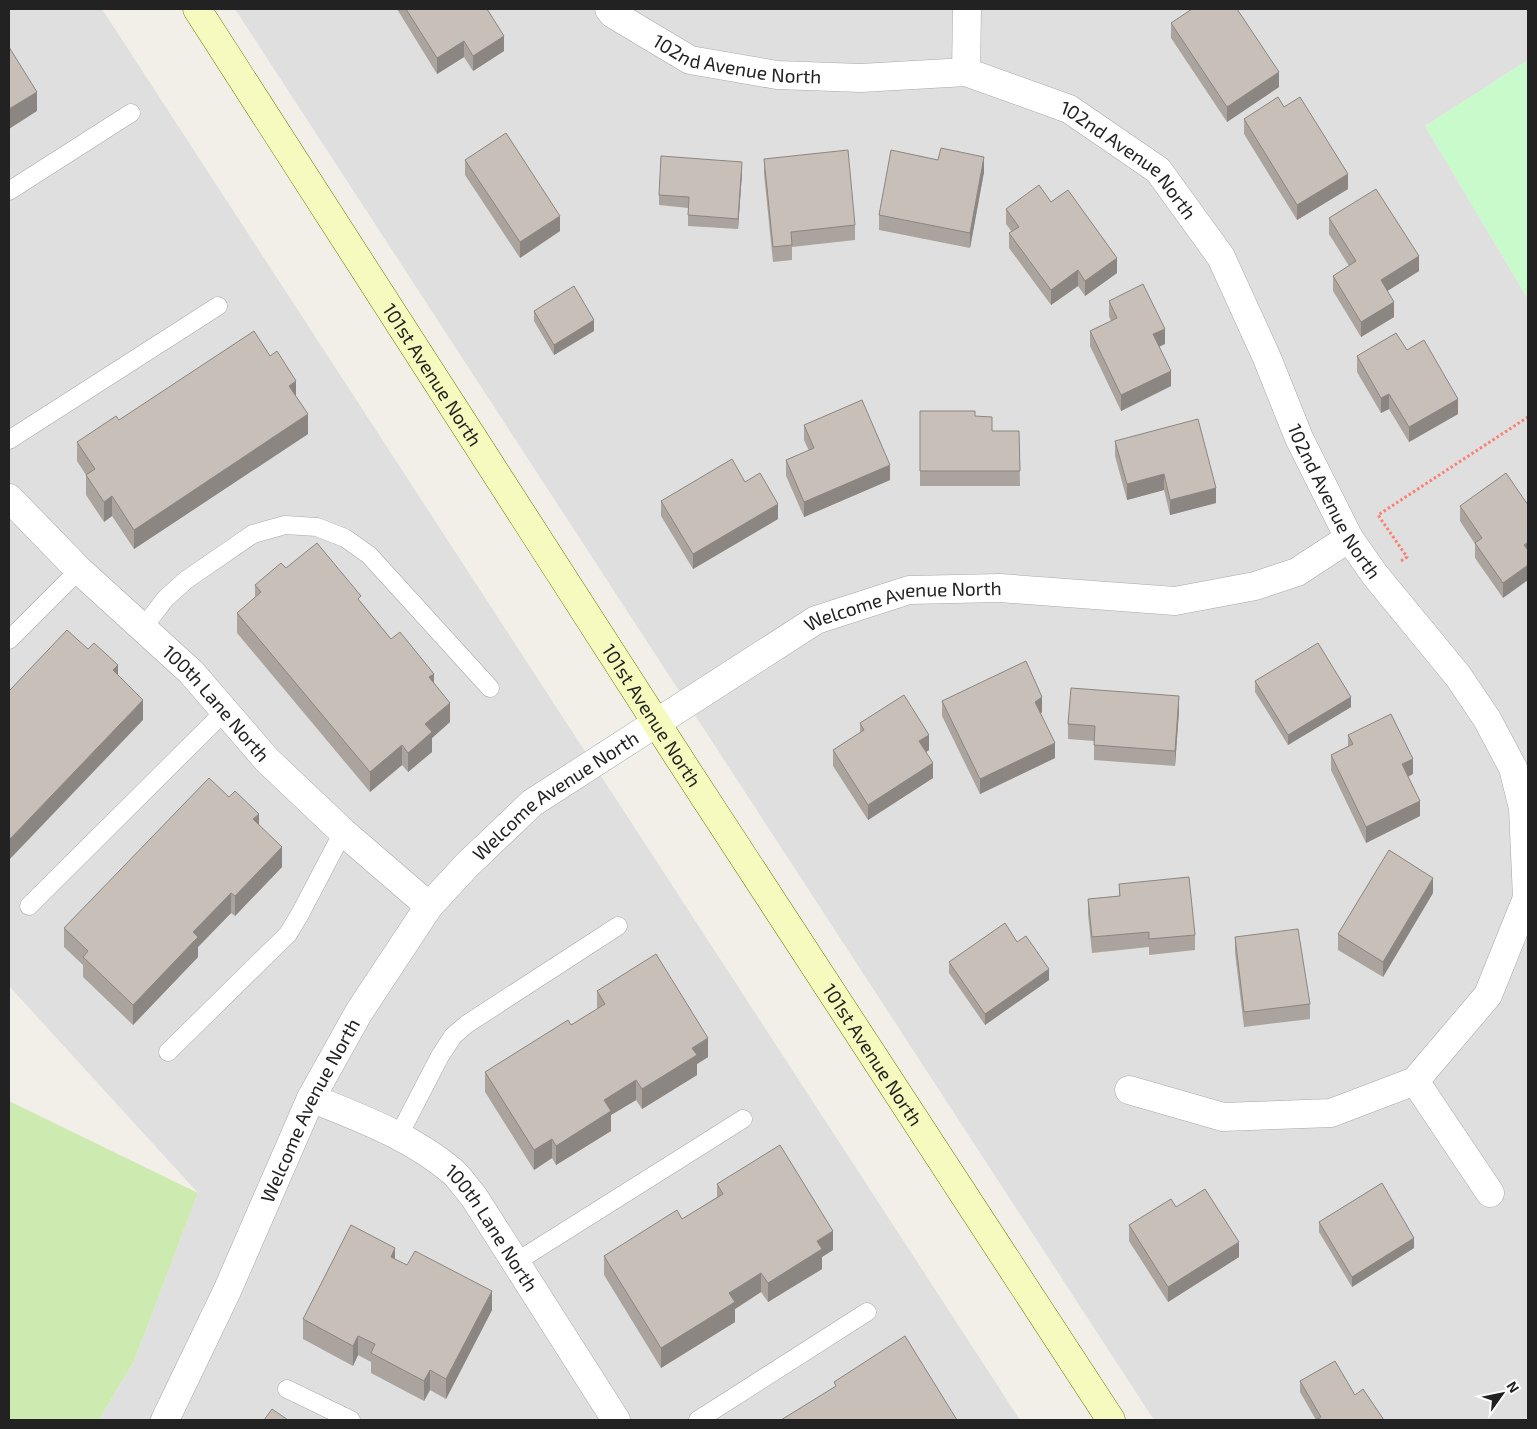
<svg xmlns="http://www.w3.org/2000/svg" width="1537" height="1429" font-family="'Exo 2',sans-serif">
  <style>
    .residential { fill: #e0dfdf }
    .grass { fill: #cdebb0 }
    .park { fill: #c8facc }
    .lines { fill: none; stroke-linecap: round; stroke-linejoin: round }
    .lane-casing { stroke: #a9a9a9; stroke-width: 19 }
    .street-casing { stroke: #a9a9a9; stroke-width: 29 }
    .secondary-casing { stroke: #707d05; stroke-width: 29 }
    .path { stroke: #fa8072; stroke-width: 3; stroke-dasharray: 2.5 2.5; stroke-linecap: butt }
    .lane { stroke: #fff; stroke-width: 18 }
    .street { stroke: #fff; stroke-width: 28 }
    .secondary { stroke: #f7fabf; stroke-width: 28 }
    .wall { fill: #aba49e }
    .shaded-wall { fill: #8b8681 }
    .building { fill: #c7bfb8; stroke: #8b8681 }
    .labels { text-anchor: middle; stroke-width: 5; stroke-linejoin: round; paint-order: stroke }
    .street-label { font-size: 19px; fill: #222; stroke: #fff }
  </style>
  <rect width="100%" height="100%" fill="#f2efe9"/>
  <g class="residential">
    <polygon points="9,9 102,9 1020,1420 99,1420 134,1361 198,1193 9,986"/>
    <polygon points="235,9 1528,9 1528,60 1425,126 1528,299 1528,1420 1154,1420"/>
  </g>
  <polygon class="grass" points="9,1101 198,1193 134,1361 99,1420 9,1420"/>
  <polygon class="park" points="1528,60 1528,299 1425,126"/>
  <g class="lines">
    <g class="lane-casing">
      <g id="lane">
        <polyline points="9,191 131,113"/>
        <polyline points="9,440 218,306"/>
        <polyline points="143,628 165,599 186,580 253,534 285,525 317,527 345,538 369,555 490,688"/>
        <polyline points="9,640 79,570"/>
        <polyline points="29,906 225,711"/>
        <polyline points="168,1052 288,934 300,914 343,832"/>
        <polyline points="399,1135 440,1056 453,1036 467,1024 618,926"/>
        <polyline points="516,1262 743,1119"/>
        <polyline points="287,1389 351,1420"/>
        <polyline points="698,1420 867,1312"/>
      </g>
    </g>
    <g class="street-casing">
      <g id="street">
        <path id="s1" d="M 609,9 L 613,14 L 690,60 L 777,75 L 861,78 L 966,72 L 1069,109 L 1158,170 L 1221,257 L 1267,358 L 1299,438 L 1349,538 L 1375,575 L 1458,676 L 1487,719 L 1513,768 L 1523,808 L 1527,898 L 1488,995 L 1415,1081 L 1331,1113 L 1223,1117 L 1129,1090"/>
        <polyline points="966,72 967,9"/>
        <path id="s2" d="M 9,498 L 79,570 L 191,672 L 267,760 L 343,832 L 429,906"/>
        <polyline points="1415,1081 1490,1193"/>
        <path id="s3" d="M 311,1098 C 360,1118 410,1136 452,1171 C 460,1178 467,1189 474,1197 L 616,1420"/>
        <path id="s4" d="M 165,1420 L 227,1291 L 311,1098 L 359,1012 L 429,906 L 467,865 L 532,803 L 816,620 L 909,590 L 1000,588 L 1175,601 L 1255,586 L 1297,572 L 1349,538"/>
      </g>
    </g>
    <g class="secondary-casing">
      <g id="secondary">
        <path id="s5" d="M 197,9 L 688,772 L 1111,1420"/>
      </g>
    </g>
    <polyline class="path" points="1401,561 1407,557 1378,515 1528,417"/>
    <use href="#lane" class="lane"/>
    <use href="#street" class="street"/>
    <use href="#secondary" class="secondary"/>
  </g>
  <g class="wall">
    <polygon points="397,9 487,9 504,51 473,71 464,57 437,74"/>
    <polygon points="1171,23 1279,87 1227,122 1171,38"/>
    <polygon points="1284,107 1348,189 1297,220 1244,134 1244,119"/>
    <polygon points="764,159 855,225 855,240 792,247 792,260 773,262 764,174"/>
    <polygon points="465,160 560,231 520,258 465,175"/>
    <polygon points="984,172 970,248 879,230 879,215"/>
    <polygon points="742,173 738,229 688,226 688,208 659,205 659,195"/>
    <polygon points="1051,202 1117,273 1085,296 1078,286 1051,305 1009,248 1009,233 1012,232 1006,224 1006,209"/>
    <polygon points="1329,218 1419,271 1387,291 1394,317 1361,337 1333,291 1333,276 1349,266 1329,234"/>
    <polygon points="1109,301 1165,344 1159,347 1171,386 1121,411 1090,346 1090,331 1111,321 1109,316"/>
    <polygon points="534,311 594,331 554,355 534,321"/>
    <polygon points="1407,350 1458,414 1409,442 1389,409 1381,413 1357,372 1357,356"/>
    <polygon points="296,397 308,434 134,549 112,516 104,522 86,495 86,475 77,461 77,442"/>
    <polygon points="920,411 975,416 992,431 1019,431 1020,486 920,486"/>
    <polygon points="804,425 890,480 804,517 786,476 786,460 809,451 804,440"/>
    <polygon points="1115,441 1216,503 1170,515 1164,490 1127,500 1115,456"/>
    <polygon points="745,482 778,519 693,569 661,516 661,501"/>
    <polygon points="1528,505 1503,598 1475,558 1475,544 1460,521 1460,506"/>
    <polygon points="286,568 361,602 391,639 434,682 450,722 432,738 432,752 408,772 402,765 370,792 237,633 237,613 255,598 255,585"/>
    <polygon points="1255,681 1351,707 1288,745 1255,692"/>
    <polygon points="942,701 1042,712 1041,713 1055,758 980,794 942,716"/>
    <polygon points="1179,711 1175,766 1094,760 1094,741 1068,739 1068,724"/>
    <polygon points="860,723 929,750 926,752 933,778 868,820 833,766 833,750 860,733"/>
    <polygon points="1348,735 1413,774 1408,777 1420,816 1366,843 1331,770 1331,755 1348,746"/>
    <polygon points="259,825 282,867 235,916 231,913 198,947 198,957 133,1025 83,977 83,965 64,947 64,928"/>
    <polygon points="1119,884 1195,935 1195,950 1149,955 1149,947 1092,953 1088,914 1088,899 1119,896"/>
    <polygon points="1433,893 1383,977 1338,950 1338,934"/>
    <polygon points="1235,937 1310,1004 1310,1019 1244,1027 1235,953"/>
    <polygon points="1017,942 1049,980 985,1025 949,973 949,962"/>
    <polygon points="597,991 708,1057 697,1064 697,1075 642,1109 636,1100 611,1115 611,1131 556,1165 552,1158 534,1170 485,1092 485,1072 571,1025 597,1009"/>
    <polygon points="717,1184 833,1250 822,1257 822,1269 768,1302 761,1292 735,1309 735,1322 661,1368 604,1275 604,1256 682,1219 717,1197"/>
    <polygon points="1176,1207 1239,1257 1168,1302 1129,1241 1129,1225"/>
    <polygon points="1319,1222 1414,1248 1352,1287 1319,1232"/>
    <polygon points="395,1259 492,1310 446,1399 430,1390 424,1401 371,1373 371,1362 358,1355 353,1366 303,1339 303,1319"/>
    <polygon points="1300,1381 1355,1395 1316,1420 1300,1392"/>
  </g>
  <g class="shaded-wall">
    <polygon points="504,36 504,51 473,71 473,56"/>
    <polygon points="464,41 464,57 437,74 437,58"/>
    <polygon points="1279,72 1279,87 1227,122 1227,107"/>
    <polygon points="37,92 37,111 9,129 9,109"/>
    <polygon points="984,157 984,172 970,248 970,233"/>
    <polygon points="742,162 742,173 738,229 738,219"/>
    <polygon points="1348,174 1348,189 1297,220 1297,205"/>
    <polygon points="560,216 560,231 520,258 520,242"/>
    <polygon points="1419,256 1419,271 1381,295 1381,280"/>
    <polygon points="1117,258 1117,273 1085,296 1085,281"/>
    <polygon points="1078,270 1078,286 1051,305 1051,290"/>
    <polygon points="1394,302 1394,317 1361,337 1361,322"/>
    <polygon points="594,320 594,331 554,355 554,345"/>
    <polygon points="1165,329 1165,344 1153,349 1153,334"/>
    <polygon points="1171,371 1171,386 1121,411 1121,395"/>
    <polygon points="296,381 296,400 289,386"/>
    <polygon points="1389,394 1389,409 1381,413 1381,398"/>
    <polygon points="1458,399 1458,414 1409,442 1409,427"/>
    <polygon points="308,414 308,434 134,549 134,530"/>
    <polygon points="890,465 890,480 804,517 804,502"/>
    <polygon points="1164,474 1164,490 1127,500 1127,484"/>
    <polygon points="1216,488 1216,503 1170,515 1170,500"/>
    <polygon points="112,496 112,516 104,522 104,502"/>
    <polygon points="778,504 778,519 693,569 693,554"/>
    <polygon points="1528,542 1528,557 1524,545"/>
    <polygon points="1528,565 1528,580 1503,598 1503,583"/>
    <polygon points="118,665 118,685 113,670"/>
    <polygon points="434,674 434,694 429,677"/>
    <polygon points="1179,696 1179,711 1175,766 1175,751"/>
    <polygon points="1042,697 1042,712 1035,717 1035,702"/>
    <polygon points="1351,697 1351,707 1288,745 1288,735"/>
    <polygon points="143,700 143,720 9,860 9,840"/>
    <polygon points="450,703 450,722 432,738 432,752 408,772 408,753 425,724"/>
    <polygon points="929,735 929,750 919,757 919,741"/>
    <polygon points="1055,743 1055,758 980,794 980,779"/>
    <polygon points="402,745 402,765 370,792 370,772"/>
    <polygon points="1413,759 1413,774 1402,779 1402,764"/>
    <polygon points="933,763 933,778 868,820 868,805"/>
    <polygon points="1420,801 1420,816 1366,843 1366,827"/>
    <polygon points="259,814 259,834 253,819"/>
    <polygon points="282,847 282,867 235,916 235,896"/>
    <polygon points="1433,878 1433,893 1383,977 1383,962"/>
    <polygon points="231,893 231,913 198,947 198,957 133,1025 133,1005 193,932"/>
    <polygon points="1049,969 1049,980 985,1025 985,1014"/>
    <polygon points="708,1038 708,1057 697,1064 697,1075 642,1109 642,1089 692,1048"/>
    <polygon points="636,1080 636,1100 611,1115 611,1131 556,1165 556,1146 604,1100"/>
    <polygon points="552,1139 552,1158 534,1170 534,1150"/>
    <polygon points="833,1231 833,1250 822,1257 822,1269 768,1302 768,1283 817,1241"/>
    <polygon points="1414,1238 1414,1248 1352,1287 1352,1277"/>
    <polygon points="1239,1242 1239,1257 1168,1302 1168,1287"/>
    <polygon points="395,1248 395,1267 391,1257"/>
    <polygon points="761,1273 761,1292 735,1309 735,1322 661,1368 661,1348 729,1293"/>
    <polygon points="492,1291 492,1310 446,1399 446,1379"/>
    <polygon points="358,1336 358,1355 353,1366 353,1346"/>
    <polygon points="430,1370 430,1390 424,1401 424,1381"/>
  </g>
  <g class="building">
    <polygon points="406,9 487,9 504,36 473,56 464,41 437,58"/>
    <polygon points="1192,9 1237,9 1279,72 1227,107 1171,23"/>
    <polygon points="9,47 37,92 9,109"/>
    <polygon points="1278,97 1284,107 1300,97 1348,174 1297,205 1244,119"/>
    <polygon points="506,133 560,216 520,242 465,160"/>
    <polygon points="941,148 984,157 970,233 879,215 891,150 938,160"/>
    <polygon points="848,150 855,225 791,232 792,245 773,247 764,159"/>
    <polygon points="661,156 742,162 738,219 688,215 689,197 659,195"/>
    <polygon points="1039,185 1051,202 1068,190 1117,258 1085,281 1078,270 1051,290 1009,233 1019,227 1006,209"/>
    <polygon points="1376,189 1419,256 1381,280 1394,302 1361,322 1333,276 1356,261 1329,218"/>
    <polygon points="1143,284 1165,329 1153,334 1171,371 1121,395 1090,331 1117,318 1109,301"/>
    <polygon points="574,286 594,320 554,345 534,311"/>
    <polygon points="254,331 270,356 277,351 296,381 289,386 308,414 134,530 112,496 104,502 86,475 95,469 77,442 116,416 119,420"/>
    <polygon points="1396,333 1407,350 1424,340 1458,399 1409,427 1389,394 1381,398 1357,356"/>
    <polygon points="862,400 890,465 804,502 786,460 814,448 804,425"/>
    <polygon points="920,411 975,411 975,416 992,417 992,431 1019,431 1020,471 920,471"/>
    <polygon points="1198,419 1216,488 1170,500 1164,474 1127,484 1115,441"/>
    <polygon points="732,459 745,482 760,473 778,504 693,554 661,501"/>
    <polygon points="1506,473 1528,505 1528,542 1524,545 1528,550 1528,565 1503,583 1475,543 1482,538 1460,506"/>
    <polygon points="317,543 361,596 358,599 391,639 400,632 434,674 429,677 450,703 425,724 432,732 408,753 402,745 370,772 237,613 261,592 255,585 281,563 286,568"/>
    <polygon points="67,630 88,649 94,643 118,665 113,670 143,700 9,840 9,691"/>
    <polygon points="1318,643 1351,697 1288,735 1255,681"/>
    <polygon points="1026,661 1042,697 1035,702 1055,743 980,779 942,701"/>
    <polygon points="1071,688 1179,696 1175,751 1094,745 1095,726 1068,724"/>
    <polygon points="904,695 929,735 919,741 933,763 868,805 833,750 864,730 860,723"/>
    <polygon points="1391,714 1413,759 1402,764 1420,801 1366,827 1331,755 1353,744 1348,735"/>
    <polygon points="209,778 229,797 235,791 259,814 253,819 282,847 235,896 231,893 193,932 198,937 133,1005 83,957 88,951 64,928"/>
    <polygon points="1389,850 1433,878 1383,962 1338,934"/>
    <polygon points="1189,877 1195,935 1149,939 1149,932 1092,937 1088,899 1120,896 1119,884"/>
    <polygon points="1005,923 1017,942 1026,936 1049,969 985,1014 949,962"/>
    <polygon points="1298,929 1310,1004 1244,1012 1235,937"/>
    <polygon points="656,954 708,1038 692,1048 697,1055 642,1089 636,1080 604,1100 611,1111 556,1146 552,1139 534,1150 485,1072 568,1020 571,1025 605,1004 597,991"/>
    <polygon points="780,1145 833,1231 817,1241 822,1249 768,1283 761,1273 729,1293 735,1302 661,1348 604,1256 677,1210 682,1219 723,1194 717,1184"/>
    <polygon points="1382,1183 1414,1238 1352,1277 1319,1222"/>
    <polygon points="1205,1189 1239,1242 1168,1287 1129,1225 1171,1199 1176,1207"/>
    <polygon points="351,1225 395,1248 391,1257 407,1265 415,1251 492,1291 446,1379 430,1370 424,1381 371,1353 375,1344 358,1336 353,1346 303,1319"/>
    <polygon points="905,1336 957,1420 781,1420 836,1386 834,1382"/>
    <polygon points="1335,1361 1355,1395 1363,1389 1384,1420 1316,1420 1321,1417 1300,1381"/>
    <polygon points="272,1409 288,1420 264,1420"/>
  </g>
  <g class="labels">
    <g class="street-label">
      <text dy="7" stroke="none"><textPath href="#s1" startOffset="142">102nd Avenue North</textPath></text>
      <text dy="7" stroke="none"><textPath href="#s1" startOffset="562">102nd Avenue North</textPath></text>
      <text dy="7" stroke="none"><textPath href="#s5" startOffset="435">101st Avenue North</textPath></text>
      <text dy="7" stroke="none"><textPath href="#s1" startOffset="968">102nd Avenue North</textPath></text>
      <text dy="7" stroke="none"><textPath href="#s4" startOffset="1152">Welcome Avenue North</textPath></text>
      <text dy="7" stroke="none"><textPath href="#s2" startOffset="292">100th Lane North</textPath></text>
      <text dy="7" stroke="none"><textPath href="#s5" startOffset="840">101st Avenue North</textPath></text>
      <text dy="7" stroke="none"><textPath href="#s4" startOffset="748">Welcome Avenue North</textPath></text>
      <text dy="7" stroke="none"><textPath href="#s5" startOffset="1245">101st Avenue North</textPath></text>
      <text dy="7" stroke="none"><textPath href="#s4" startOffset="342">Welcome Avenue North</textPath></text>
      <text dy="7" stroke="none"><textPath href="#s3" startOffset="229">100th Lane North</textPath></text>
    </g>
  </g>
  <rect width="1537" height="1429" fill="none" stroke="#222222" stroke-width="20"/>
  <g transform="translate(1502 1394) rotate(57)" stroke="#ffffff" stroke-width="4" paint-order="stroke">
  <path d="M0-4L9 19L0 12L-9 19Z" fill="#222222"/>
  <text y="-8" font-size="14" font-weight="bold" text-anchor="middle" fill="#222222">N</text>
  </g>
</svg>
